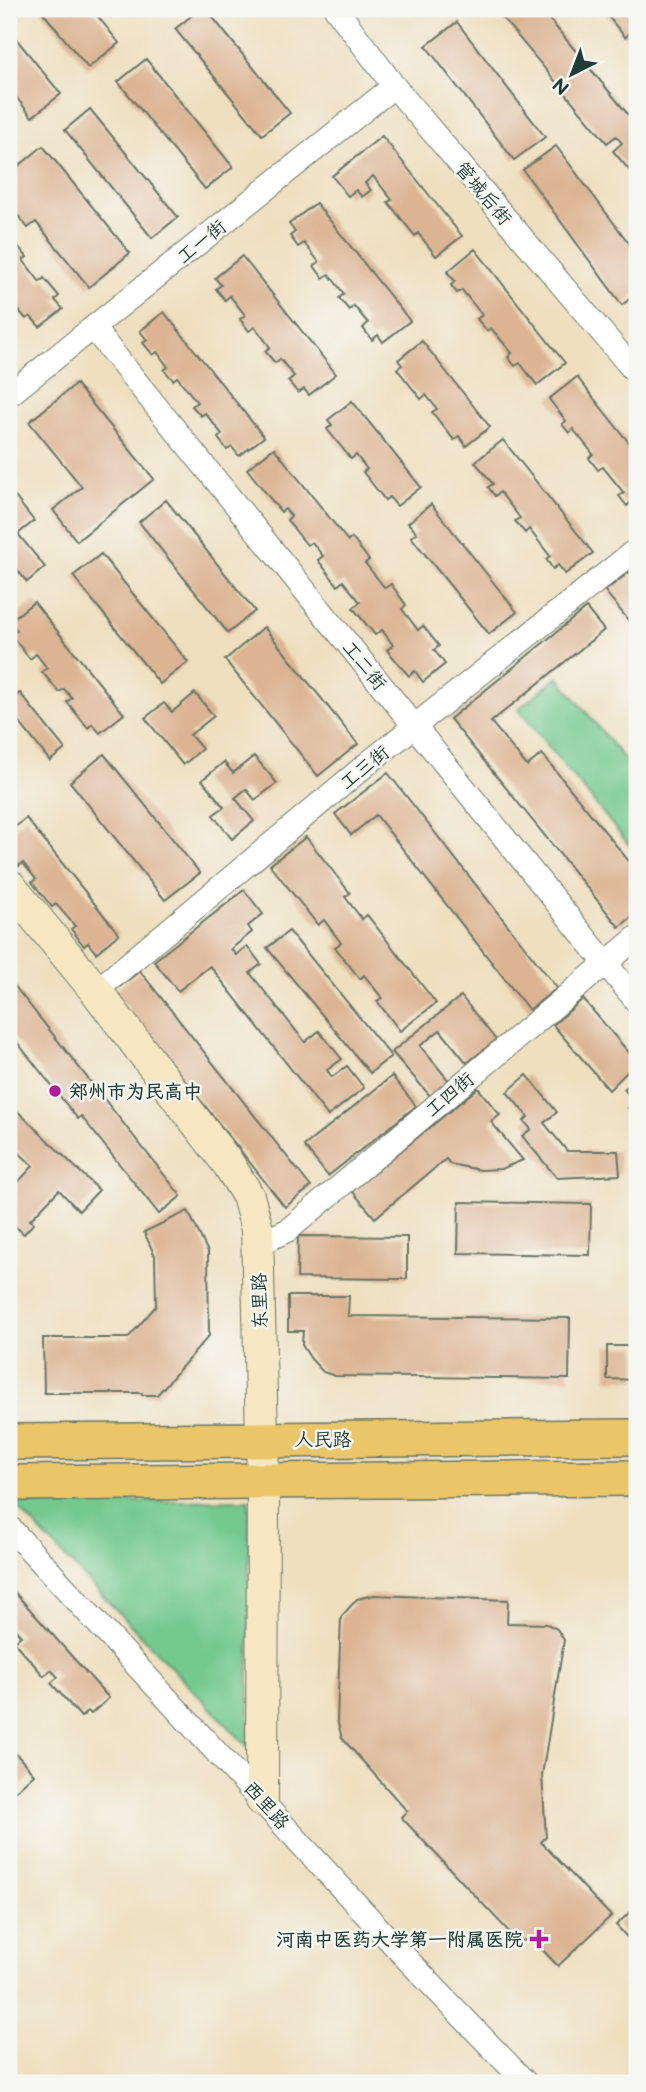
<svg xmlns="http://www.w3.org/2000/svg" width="646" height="2092" font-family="'Balsamiq Sans','LXGW WenKai TC',sans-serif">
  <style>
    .green { fill: #73c98e; stroke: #498361; stroke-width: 2 }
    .building { fill: #dcb493 }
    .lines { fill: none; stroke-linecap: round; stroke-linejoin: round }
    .street-casing { stroke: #677665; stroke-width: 25 }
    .secondary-casing { stroke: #677665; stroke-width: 34 }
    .primary-casing { stroke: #677665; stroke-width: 38 }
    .street { stroke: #fff; stroke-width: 23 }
    .secondary { stroke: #f7e8c3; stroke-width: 32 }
    .primary { stroke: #ebc669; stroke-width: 35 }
    .poi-dot { fill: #b5179e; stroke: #f6f6f2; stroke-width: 2.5 }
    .labels { text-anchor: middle; stroke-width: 5; stroke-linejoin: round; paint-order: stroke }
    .street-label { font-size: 19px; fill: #1f3d34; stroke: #f6f6f2 }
    .poi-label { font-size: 19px; font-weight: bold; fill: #1f3d34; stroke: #f6f6f2; text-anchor: start }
  </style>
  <rect width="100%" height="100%" fill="#f6f6f2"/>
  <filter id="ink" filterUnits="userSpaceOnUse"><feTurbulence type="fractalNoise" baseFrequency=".0143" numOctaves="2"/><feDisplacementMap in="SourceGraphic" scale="14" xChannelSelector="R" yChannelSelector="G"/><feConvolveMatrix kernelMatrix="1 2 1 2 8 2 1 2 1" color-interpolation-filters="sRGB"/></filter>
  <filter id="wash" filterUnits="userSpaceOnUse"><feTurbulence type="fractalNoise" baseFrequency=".00686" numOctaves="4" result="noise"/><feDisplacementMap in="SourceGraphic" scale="28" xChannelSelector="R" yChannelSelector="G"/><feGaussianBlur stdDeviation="1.57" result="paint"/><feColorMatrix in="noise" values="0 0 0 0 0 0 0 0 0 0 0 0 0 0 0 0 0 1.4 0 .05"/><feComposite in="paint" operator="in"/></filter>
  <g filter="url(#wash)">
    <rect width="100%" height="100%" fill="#eedfbf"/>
    <g class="green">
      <polygon points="558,677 637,775 637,855 518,709"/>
      <polygon points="249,1500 249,1748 13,1503"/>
    </g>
    <g id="blocks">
      <g class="building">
        <polygon points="40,9 92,9 119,43 88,68"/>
        <polygon points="200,9 206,9 290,113 262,135 175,29"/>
        <polygon points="495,9 541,9 631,118 637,113 637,165 630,171 613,151 622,143 616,136 607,143"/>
        <polygon points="602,9 637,9 637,28 625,37"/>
        <polygon points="457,22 545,137 514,160 426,46"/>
        <polygon points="9,30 61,94 32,117 9,88"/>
        <polygon points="146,59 233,167 205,189 118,82"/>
        <polygon points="90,109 178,217 152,238 65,130"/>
        <polygon points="382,136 462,236 436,256 418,233 415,236 388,202 392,200 373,176 365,183 371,190 362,197 356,190 348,196 332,176"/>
        <polygon points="43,146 130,253 89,287 36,222 28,228 9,205 9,174"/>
        <polygon points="556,146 637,254 637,293 622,305 523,170"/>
        <polygon points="316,203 410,321 383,342 378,335 372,340 363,328 368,323 354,306 349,310 339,298 344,294 329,274 323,278 314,266 319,262 304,243 298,247 290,236 295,232 289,224"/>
        <polygon points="9,235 27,257 23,260 40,282 44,278 59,296 55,300 63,309 40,327 30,316 26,319 9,299 13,294 9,289"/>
        <polygon points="475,249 565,363 537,385 520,363 515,366 508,357 512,353 491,328 487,331 477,319 482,315 462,290 457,293 451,285 455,281 447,272"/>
        <polygon points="242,256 336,374 309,395 304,389 298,393 288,381 294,376 280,359 275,363 265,351 270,347 255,327 249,331 240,319 245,315 230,296 225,300 216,289 221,285 215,278"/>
        <polygon points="164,312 264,437 239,456 232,447 227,450 218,438 222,434 205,413 201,416 192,406 197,402 177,377 173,380 164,370 168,367 157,352 153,355 143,343 147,340 140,331"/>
        <polygon points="422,341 490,427 466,446 459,436 454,440 432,412 437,409 426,395 421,399 397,369 402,365 398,360"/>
        <polygon points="577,377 637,453 637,510 631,502 627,506 619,496 624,493 603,467 598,470 589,458 593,454 573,429 569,433 562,424 566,421 549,399"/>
        <polygon points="76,384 154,479 77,541 53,510 82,487 29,422"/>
        <polygon points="352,401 421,487 397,506 389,497 385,500 363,472 367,469 356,455 351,459 327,429 332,425 328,420"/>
        <polygon points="503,440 593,553 565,574 558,565 553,569 546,559 550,556 529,529 525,533 515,521 520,518 500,492 495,496 488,487 493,484 475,462"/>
        <polygon points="274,448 348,541 352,538 369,560 365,563 385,588 391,584 406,605 402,609 418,630 423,626 439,646 434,650 445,664 423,682 415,671 409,676 387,650 393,645 382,630 375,635 353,608 360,602 343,581 338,586 318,560 323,556 312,542 307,545 287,520 291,516 285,509 281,512 247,469"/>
        <polygon points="9,489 34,521 18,534 45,567 27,582 9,559"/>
        <polygon points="166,500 255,611 228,633 139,522"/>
        <polygon points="431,504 517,612 489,634 411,537 417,533 408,523"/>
        <polygon points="101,554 188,662 160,684 73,576"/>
        <polygon points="629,572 637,582 637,631 605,591"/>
        <polygon points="34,602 124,714 100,733 92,724 88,728 67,702 72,698 64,689 59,692 42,672 47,668 36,654 30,659 11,635 17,630 10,621"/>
        <polygon points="586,608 604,630 491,722 527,766 542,754 637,871 637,913 619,927 450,719"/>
        <polygon points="264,627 358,744 318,776 225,660"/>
        <polygon points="20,693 65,749 50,761 9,709 9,702"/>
        <polygon points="195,693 214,716 190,735 202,749 183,765 145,718 164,703 172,712"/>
        <polygon points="104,754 200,873 165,900 70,782"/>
        <polygon points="254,756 277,783 255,800 246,789 235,798 254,821 232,839 213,815 224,807 202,780 224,762 233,773"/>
        <polygon points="388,773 557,988 529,1010 376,815 351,835 335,814"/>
        <polygon points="26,818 119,934 96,953 88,943 84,946 71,929 75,926 56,904 52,907 32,882 36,879 23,863 19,866 9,853 9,832"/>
        <polygon points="306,837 350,893 345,897 362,919 367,915 436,1003 400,1031 377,1001 382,998 364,975 360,979 335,947 341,943 324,920 318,925 270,865"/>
        <polygon points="244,890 263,914 248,926 252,932 231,949 236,955 247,946 261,964 250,973 305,1042 319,1031 342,1059 327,1070 332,1077 347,1066 364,1088 328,1116 210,966 178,991 154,961"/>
        <polygon points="289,931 391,1056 370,1073 267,948"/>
        <polygon points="140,971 311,1187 285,1207 114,991"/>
        <polygon points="9,979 181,1196 159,1214 81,1116 78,1119 9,1032"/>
        <polygon points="461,996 496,1040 467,1063 440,1030 420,1046 450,1082 432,1098 392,1052"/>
        <polygon points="583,999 637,1062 609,1090 553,1025"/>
        <polygon points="527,1075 557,1112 544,1123 567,1151 618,1151 620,1175 557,1178 522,1136 531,1129 524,1121 528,1117 507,1092"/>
        <polygon points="392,1076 416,1106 328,1176 304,1146"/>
        <polygon points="637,1078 637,1118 628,1108 635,1102 624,1089"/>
        <polygon points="478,1088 500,1115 491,1122 523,1160 501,1169 480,1170 450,1164 446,1159 375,1218 352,1191"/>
        <polygon points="9,1103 99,1190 79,1211 59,1190 30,1220 34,1223 24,1234 9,1221 9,1192 33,1166 9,1143"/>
        <polygon points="459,1202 591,1204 590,1255 458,1253"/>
        <polygon points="188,1211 208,1252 209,1336 157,1395 142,1395 142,1393 44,1393 43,1338 128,1338 156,1306 155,1256 144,1232"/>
        <polygon points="298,1236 407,1237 407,1279 297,1278"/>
        <polygon points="288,1296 349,1296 348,1316 570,1318 569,1379 335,1376 323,1372 311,1359 302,1345 303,1331 288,1331"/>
        <polygon points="607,1346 637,1346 637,1380 607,1379"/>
        <polygon points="9,1586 109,1698 91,1714 88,1711 81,1717 51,1683 58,1677 51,1670 44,1676 14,1642 21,1636 12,1626 9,1630"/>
        <polygon points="374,1595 508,1600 507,1623 547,1624 557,1629 564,1640 542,1775 546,1837 541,1842 611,1916 558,1966 531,1938 523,1941 513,1936 401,1817 407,1811 342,1738 337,1720 341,1617 357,1599"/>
        <polygon points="9,1746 34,1774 9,1797"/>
        <polygon points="637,1906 637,1948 616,1925"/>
      </g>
    </g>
  </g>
  <g filter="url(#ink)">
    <use href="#blocks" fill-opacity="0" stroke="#677665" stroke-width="2"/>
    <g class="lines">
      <g class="street-casing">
        <g id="street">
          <polyline points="336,9 394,86 637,374"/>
          <polyline points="93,328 637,1002"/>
          <polyline points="9,395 394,86"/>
          <polyline points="96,991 367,764 637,549"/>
          <polyline points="257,1245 288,1230 637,937"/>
          <polyline points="9,1527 405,1957 526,2083"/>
        </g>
      </g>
      <g class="secondary-casing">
        <polyline id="secondary" points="9,885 96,991 229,1165 248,1196 257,1229 263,1481 262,1800"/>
      </g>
      <g class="primary-casing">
        <g id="primary">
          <polyline points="9,1442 637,1437"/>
          <polyline points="9,1483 637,1478"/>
        </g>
      </g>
      <use href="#street" class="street"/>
      <use href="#secondary" class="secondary"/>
      <use href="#primary" class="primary"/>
    </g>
  </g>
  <g class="poi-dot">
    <circle cx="55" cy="1091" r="7"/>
    <path d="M535.5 1928.5h7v7h7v7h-7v7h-7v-7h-7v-7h7z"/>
  </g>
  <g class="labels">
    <g class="street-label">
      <text transform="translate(484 193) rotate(50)" y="7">管城后街</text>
      <text transform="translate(201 241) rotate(-39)" y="7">工一街</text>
      <text transform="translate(365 665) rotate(51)" y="7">工二街</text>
      <text transform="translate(364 767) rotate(-39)" y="7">工三街</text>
      <text transform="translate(449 1094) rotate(-40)" y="7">工四街</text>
      <text transform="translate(259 1301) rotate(-91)" y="7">东里路</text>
      <text x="323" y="1446">人民路</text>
      <text transform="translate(267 1805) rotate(48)" y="7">西里路</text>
    </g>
    <g class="poi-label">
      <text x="69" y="1098">郑州市为民高中</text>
      <text x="523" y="1946" text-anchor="end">河南中医药大学第一附属医院</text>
    </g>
  </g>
  <rect width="646" height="2092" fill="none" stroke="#f6f6f2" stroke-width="35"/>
  <g transform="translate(572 74) rotate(222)" stroke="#f6f6f2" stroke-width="5" paint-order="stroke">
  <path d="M0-5L12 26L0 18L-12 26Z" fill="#1f3d34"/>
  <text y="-10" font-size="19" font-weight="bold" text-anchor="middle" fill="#1f3d34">N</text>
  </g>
</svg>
